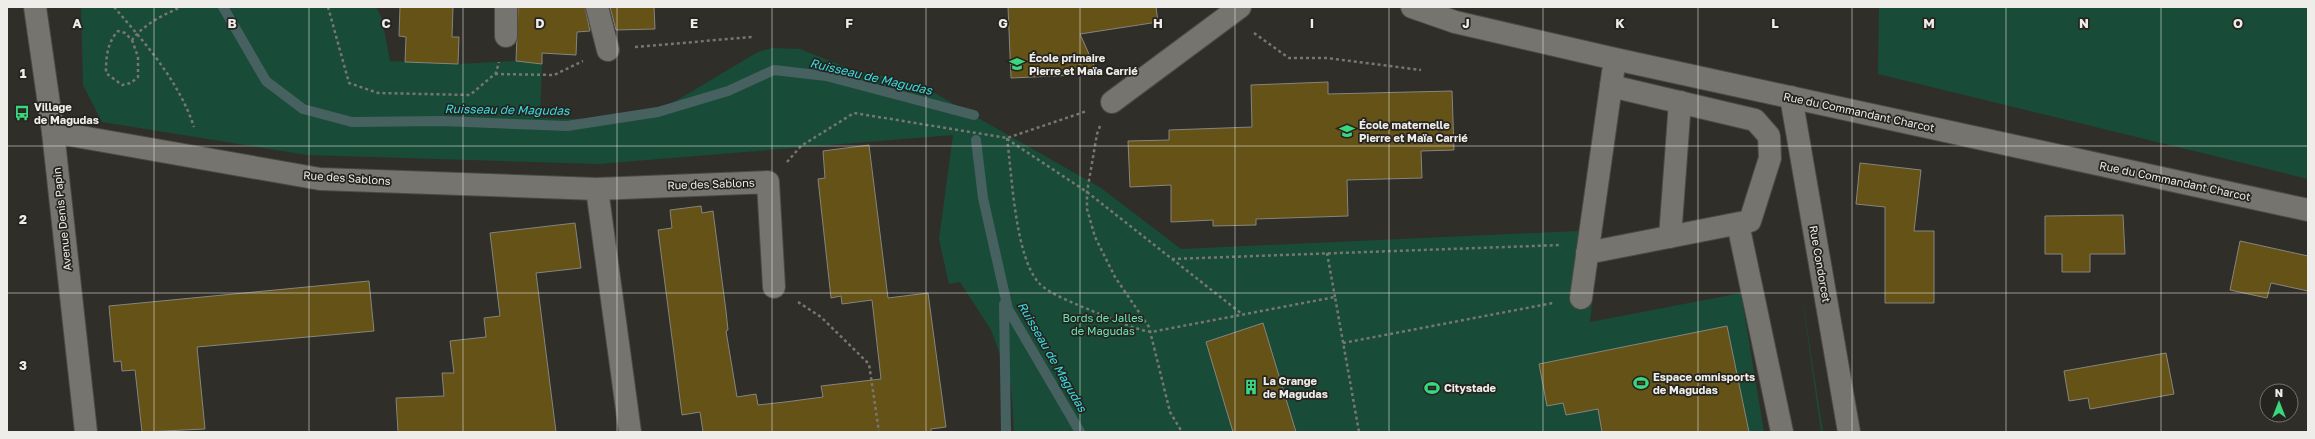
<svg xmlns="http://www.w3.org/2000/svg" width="2315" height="439" font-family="'Golos Text',sans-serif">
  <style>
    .green { fill: #184c38 }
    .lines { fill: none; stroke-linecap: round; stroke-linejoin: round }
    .stream { stroke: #476060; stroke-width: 10 }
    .building { fill: #655216; stroke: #86847e }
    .minor-casing { stroke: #4b4a46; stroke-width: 24 }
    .path { stroke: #787672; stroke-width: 2.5; stroke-dasharray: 3 3; stroke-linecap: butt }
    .minor { stroke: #76746e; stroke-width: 22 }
    .grid { fill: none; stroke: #eeedea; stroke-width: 1; stroke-opacity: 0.55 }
    .labels { text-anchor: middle; stroke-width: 3.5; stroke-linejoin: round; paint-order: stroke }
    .poi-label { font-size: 11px; font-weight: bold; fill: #eeedea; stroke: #262420; text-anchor: start }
    .street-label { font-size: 11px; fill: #eeedea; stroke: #262420 }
    .park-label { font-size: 11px; fill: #6de4b4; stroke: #262420 }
    .water-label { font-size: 12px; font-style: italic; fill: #36dee0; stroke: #262420 }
    .grid-label { font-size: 13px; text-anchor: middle; font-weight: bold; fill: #eeedea; stroke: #262420; stroke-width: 3.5; stroke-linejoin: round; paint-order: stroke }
  </style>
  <rect width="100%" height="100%" fill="#302e29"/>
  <g class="green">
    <polygon points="81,7 376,7 382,19 390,61 458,64 516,61 542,64 540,118 602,120 652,115 758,52 772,48 800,49 853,70 917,83 1101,188 1181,249 1600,230 1590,322 1741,293 1764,432 1014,432 1011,385 991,330 960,282 949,284 939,239 953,135 598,164 307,155 102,122 83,85"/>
    <polygon points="1879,7 2308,7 2308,179 1878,74"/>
    <polygon points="1800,283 1823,432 1821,432"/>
  </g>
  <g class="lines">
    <g class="stream">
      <polyline points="223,7 266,81 303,109 352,122 442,121 567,126 658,112 728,91 774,70 826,76 974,115"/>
      <polyline points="976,140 983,198 1008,309 1080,432"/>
      <polyline points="1004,304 1006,432"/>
    </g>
  </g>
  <g class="building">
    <polygon points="400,7 453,7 452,37 459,37 458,64 405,62 406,37 399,36"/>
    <polygon points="518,7 585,7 590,31 577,32 576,55 542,53 542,64 516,61"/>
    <polygon points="610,7 654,7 655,29 616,30"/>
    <polygon points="1008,7 1156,7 1158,22 1080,34 1098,74 1011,78"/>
    <polygon points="1328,82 1328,94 1452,91 1454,150 1421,151 1422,178 1347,180 1348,216 1256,219 1256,225 1213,226 1213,220 1171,222 1171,185 1130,187 1128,141 1169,140 1169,130 1252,127 1251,85"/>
    <polygon points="869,145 888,298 928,293 946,427 931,429 931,432 703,432 700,412 682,415 658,230 672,228 670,210 701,206 702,213 713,211 726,311 728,330 726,331 737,397 756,394 758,405 785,402 823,397 821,386 881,379 872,300 842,304 841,296 831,298 818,179 825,178 823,151"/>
    <polygon points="1860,163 1921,170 1914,231 1934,231 1934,303 1885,303 1885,207 1856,204"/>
    <polygon points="2123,215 2125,254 2090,254 2090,272 2062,272 2062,254 2045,254 2045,216"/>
    <polygon points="575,223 581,268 536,273 556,432 398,432 396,398 444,396 442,373 454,373 450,341 486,337 484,318 500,316 490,233"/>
    <polygon points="2240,241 2308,256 2308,291 2271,283 2267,298 2230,290"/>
    <polygon points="369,281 374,331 197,347 205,429 142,432 135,370 122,371 121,361 114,362 109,306"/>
    <polygon points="1263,323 1296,432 1233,432 1206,342"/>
    <polygon points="1727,326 1749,432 1602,432 1598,409 1566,415 1563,403 1547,406 1539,364"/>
    <polygon points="2166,353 2174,394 2090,409 2088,398 2069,401 2064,371"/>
  </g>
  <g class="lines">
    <g class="minor-casing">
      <g id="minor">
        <polyline points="35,7 53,132 86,432"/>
        <polyline points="506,7 506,36"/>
        <polyline points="597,7 608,50"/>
        <polyline points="1412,7 1455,22 1615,59 2308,210"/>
        <polyline points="1791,97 1849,432"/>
        <polyline points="1112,102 1240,7"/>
        <polyline points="53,132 320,179 597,189 630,432"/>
        <polyline points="597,189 768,182 774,287"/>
        <polyline points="1738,224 1782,432"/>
        <polyline points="1670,237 1680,102"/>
        <polyline points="1587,253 1750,221 1770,158 1769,136 1755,120 1611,86"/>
        <polyline points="1581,298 1613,72"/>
      </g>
    </g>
    <g class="path">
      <path d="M 114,7 C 145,43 179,81 194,127"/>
      <polyline points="328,7 349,83 378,93 470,95 496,73 499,62"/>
      <polyline points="1254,33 1289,58 1327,58 1421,70"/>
      <path d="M 132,40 L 138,57 L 138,77 L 131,83 L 122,85 L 106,73 C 106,57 107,43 118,31 L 125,33 L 132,40 C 144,24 163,15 181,7"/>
      <polyline points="635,47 752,37"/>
      <polyline points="495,74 554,75 583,61"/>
      <polyline points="1100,126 1097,134 1087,192 1087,209 1095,237 1115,277 1149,327 1170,412 1182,432"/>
      <path d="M 1007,138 C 1012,175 1015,257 1039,283 C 1047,293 1078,305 1090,310 C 1110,318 1130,328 1151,332 L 1335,297 L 1359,432"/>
      <polyline points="1007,139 1087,192 1242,314"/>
      <polyline points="787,162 801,146 854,113 1007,138 1087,111"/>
      <polyline points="1327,253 1335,297"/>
      <polyline points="1172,259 1561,245"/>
      <polyline points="798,302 821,317 869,364 879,432"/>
      <polyline points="1343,343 1553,303"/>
    </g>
    <use href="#minor" class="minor"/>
  </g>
  <path class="grid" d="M 154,7 L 154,432M 309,7 L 309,432M 463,7 L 463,432M 617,7 L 617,432M 772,7 L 772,432M 926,7 L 926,432M 1080,7 L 1080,432M 1235,7 L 1235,432M 1389,7 L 1389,432M 1543,7 L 1543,432M 1698,7 L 1698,432M 1852,7 L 1852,432M 2006,7 L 2006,432M 2161,7 L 2161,432M 7,146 L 2308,146M 7,293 L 2308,293"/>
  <defs>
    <g id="school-bare" transform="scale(1.2)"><path d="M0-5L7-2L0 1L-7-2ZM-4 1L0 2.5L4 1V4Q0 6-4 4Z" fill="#3ad77f" stroke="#262420" stroke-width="2.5" paint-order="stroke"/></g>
    <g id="bus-bare" transform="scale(1.2)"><path d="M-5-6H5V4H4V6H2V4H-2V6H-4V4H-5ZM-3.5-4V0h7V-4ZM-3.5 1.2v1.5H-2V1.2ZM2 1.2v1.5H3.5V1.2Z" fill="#3ad77f" stroke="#262420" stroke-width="2.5" paint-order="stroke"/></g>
    <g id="stadium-bare" transform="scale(1.2)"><path d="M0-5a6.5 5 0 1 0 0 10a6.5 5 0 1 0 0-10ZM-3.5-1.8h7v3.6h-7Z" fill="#3ad77f" stroke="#262420" stroke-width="2.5" paint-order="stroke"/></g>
    <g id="building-bare" transform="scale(1.2)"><path d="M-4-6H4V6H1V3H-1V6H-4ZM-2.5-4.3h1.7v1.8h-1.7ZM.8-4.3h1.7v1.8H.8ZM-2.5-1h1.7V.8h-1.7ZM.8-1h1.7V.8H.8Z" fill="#3ad77f" stroke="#262420" stroke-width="2.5" paint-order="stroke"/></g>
  </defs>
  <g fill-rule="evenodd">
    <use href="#school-bare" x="1017" y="64"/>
    <use href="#bus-bare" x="22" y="113"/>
    <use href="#school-bare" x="1347" y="131"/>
    <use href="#stadium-bare" x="1641" y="383"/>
    <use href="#building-bare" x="1251" y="387"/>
    <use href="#stadium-bare" x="1432" y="388"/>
  </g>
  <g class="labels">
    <g class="poi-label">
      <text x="1029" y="62">École primaire<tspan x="1029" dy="13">Pierre et Maïa Carrié</tspan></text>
      <text x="34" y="111">Village<tspan x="34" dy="13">de Magudas</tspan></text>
      <text x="1359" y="129">École maternelle<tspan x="1359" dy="13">Pierre et Maïa Carrié</tspan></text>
      <text x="1653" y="381">Espace omnisports<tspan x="1653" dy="13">de Magudas</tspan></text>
      <text x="1263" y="385">La Grange<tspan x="1263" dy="13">de Magudas</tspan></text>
      <text x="1444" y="392">Citystade</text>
    </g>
    <g class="street-label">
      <text transform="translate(1859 112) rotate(12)" y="4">Rue du Commandant Charcot</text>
      <text transform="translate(347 178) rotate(4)" y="4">Rue des Sablons</text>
      <text transform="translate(2175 181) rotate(12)" y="4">Rue du Commandant Charcot</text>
      <text transform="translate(711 184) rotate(-2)" y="4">Rue des Sablons</text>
      <text transform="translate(62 219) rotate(-96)" y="4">Avenue Denis Papin</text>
      <text transform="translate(1820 264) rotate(80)" y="4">Rue Condorcet</text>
    </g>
    <g class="park-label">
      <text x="1103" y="322">Bords de Jalles<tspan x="1103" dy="13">de Magudas</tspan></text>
    </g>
    <g class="water-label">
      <text transform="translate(871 77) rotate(13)" y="4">Ruisseau de Magudas</text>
      <text transform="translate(507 110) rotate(1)" y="4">Ruisseau de Magudas</text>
      <text transform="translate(1052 357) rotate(60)" y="4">Ruisseau de Magudas</text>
    </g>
  </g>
  <g class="grid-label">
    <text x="77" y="28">A</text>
    <text x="232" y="28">B</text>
    <text x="386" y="28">C</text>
    <text x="540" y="28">D</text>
    <text x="694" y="28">E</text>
    <text x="849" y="28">F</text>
    <text x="1003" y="28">G</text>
    <text x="1158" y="28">H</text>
    <text x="1312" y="28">I</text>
    <text x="1466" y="28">J</text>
    <text x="1620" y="28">K</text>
    <text x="1775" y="28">L</text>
    <text x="1929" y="28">M</text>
    <text x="2084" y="28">N</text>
    <text x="2238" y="28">O</text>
    <text x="23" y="78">1</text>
    <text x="23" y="224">2</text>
    <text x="23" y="370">3</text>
  </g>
  <rect width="2315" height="439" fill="none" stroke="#eeedea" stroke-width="16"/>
  <g transform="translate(2279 403)"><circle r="19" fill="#262420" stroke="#767471"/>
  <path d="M0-3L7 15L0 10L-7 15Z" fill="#3ad77f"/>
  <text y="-6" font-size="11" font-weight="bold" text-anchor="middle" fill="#eeedea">N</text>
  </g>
</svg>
